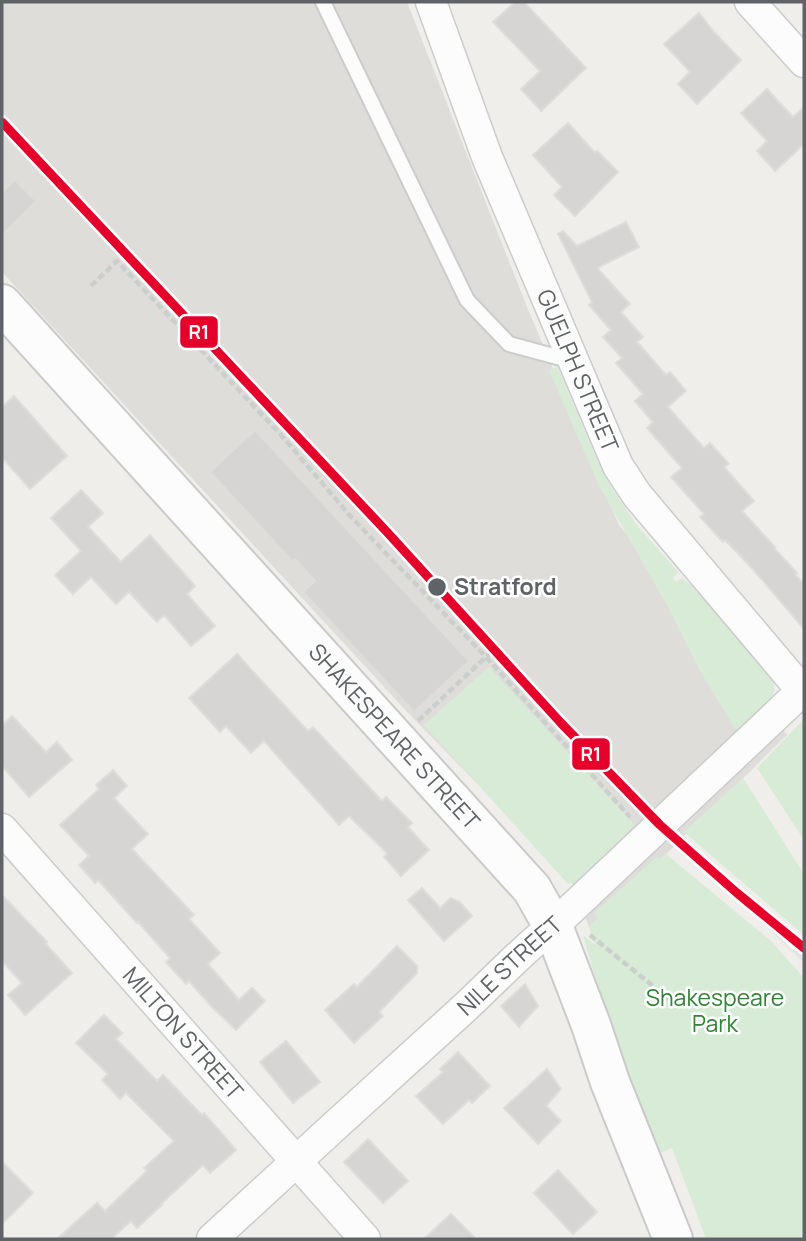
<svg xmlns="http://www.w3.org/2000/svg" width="806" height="1241" font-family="Manrope,sans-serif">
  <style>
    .industrial { fill: #dfddda }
    .green { fill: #d8ebd6 }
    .building { fill: #d6d5d3; stroke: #deddd9; stroke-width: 2 }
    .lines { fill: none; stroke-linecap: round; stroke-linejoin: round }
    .lane-casing { stroke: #cbcccc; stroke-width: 18 }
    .street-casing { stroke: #cbcccc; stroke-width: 33 }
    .secondary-casing { stroke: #cacacb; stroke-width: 42 }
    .path { stroke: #cacfcc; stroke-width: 4.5; stroke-dasharray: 7 3.5; stroke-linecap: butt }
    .lane { stroke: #fdfcfc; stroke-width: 14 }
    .street { stroke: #fdfcfc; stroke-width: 30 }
    .secondary { stroke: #fdfcfc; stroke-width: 38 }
    .rail-casing { stroke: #e4e4e4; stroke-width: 8 }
    .rail { stroke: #fff; stroke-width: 5; stroke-dasharray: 16; stroke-linecap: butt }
    .rail-1-casing { stroke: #fff; stroke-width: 14 }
    .rail-1 { stroke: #e4002b; stroke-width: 9 }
    .stop-dot { fill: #5f6368; stroke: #fff; stroke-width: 2.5 }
    .labels { text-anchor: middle; stroke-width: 5; stroke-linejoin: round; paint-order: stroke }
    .street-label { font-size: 23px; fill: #5f6368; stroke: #fff }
    .stop-label { font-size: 23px; font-weight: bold; fill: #5f6368; stroke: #fff; text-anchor: start }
    .park-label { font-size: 23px; fill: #348238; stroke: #fff }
    .line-badge { stroke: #fff; stroke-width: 2.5 }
    .badge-label { font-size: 19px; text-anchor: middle; font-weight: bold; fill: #fff }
  </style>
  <rect width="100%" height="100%" fill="#efeeea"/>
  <polygon class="industrial" points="2,2 407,2 527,307 619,525 729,659 787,735 666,854 589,927 570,878 408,713 2,272"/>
  <g class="green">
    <path d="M 557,366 L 597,460 L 610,485 L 635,523 L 678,572 L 673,578 L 676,582 L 682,578 L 692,586 L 773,677 C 774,683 775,689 773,695 C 769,706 746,728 736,730 L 700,671 L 669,609 L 598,484 L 549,370 Z"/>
    <polygon points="489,667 635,825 577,882 568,884 424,725"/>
    <polygon points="803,720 804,721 804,840 757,768"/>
    <polygon points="743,778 804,874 804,935 684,832"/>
    <polygon points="666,854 771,941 804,978 804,1239 706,1239 672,1148 658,1154 620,1063 583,935 595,945 589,927 598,918 594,913 657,857 661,859"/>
  </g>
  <g class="building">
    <polygon points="515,2 524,2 586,68 541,111 521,89 540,71 493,22"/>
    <polygon points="699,13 714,32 741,60 697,104 678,84 690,72 664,44"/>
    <polygon points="767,89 793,117 804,107 804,144 775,171 757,151 767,141 741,113"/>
    <polygon points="568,123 595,153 597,151 618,172 575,216 554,195 562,187 533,155"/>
    <polygon points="15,180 36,201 2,235 2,193"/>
    <polygon points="626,222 639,247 597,268 630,304 621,312 643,337 637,342 666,375 670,372 686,391 668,407 704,448 710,443 729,464 724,467 754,501 742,511 775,547 774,548 797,573 795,575 804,583 804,629 752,568 725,540 723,542 700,517 704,514 671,477 682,468 647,428 653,422 635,401 643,394 616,363 622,358 603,337 611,330 589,305 592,302 558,234 563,231 577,246"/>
    <polygon points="14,396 67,456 30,489 2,457 2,407"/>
    <polygon points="255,430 469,661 414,712 303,592 315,581 295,559 292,561 210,472"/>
    <polygon points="81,490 103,513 88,527 121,562 150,535 195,586 187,594 215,626 191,646 164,615 157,622 129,592 116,604 91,577 73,594 55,575 81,551 51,518"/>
    <polygon points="237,654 308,731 313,727 382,801 386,797 412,823 408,827 429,850 401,876 384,857 387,853 349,816 339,825 264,741 251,753 226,726 220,732 189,698"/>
    <polygon points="12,716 46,752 57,742 72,760 29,797 2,766 2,726"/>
    <polygon points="113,770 127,786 114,798 148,834 132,849 194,915 189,919 220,953 208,964 239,1000 252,988 265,1001 236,1030 212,1007 189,981 186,984 166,962 170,958 138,922 137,923 98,880 95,883 79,865 89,856 60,825 99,789 96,785"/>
    <polygon points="422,888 440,908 451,898 460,902 472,916 444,941 408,900"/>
    <polygon points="2,895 47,942 45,943 72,973 25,1015 8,995 22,983 2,961"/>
    <polygon points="397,946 417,966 417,973 379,1012 383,1016 354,1043 325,1010 354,984 357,987"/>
    <polygon points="525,984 538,1006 519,1027 501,1006"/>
    <polygon points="104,1015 122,1033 116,1039 157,1081 163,1075 202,1115 204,1113 236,1150 210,1173 203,1165 161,1204 162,1205 137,1228 131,1221 111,1239 57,1239 97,1203 105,1211 147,1171 144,1168 174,1141 126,1093 120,1099 102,1080 108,1074 76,1043"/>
    <polygon points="286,1041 320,1082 293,1103 260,1062"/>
    <polygon points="458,1052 490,1086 472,1103 469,1100 443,1124 416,1096 443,1072 440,1069"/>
    <polygon points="547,1069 561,1089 546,1106 561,1121 538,1144 504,1108"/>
    <polygon points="368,1139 408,1181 383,1203 344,1162"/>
    <polygon points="2,1162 33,1193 2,1224"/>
    <polygon points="558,1170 597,1212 573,1234 534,1193"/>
    <polygon points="451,1214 476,1239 424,1239"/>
  </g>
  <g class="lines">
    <g class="lane-casing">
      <polyline id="lane" points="323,2 467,300 509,344 572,361"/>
    </g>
    <g class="street-casing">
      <g id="street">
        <path id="s1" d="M 431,2 L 487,157 L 618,466 L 637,495 L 804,693"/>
        <polyline points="750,2 804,62"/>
        <path id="s2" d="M 2,829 L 365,1239"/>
        <path id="s3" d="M 212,1239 C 294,1163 376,1088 459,1013 C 491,984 520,952 553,926 L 804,689"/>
      </g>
    </g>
    <g class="secondary-casing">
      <g id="secondary">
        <path id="s4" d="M 2,304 L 532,889 L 553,926 L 591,1025 L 610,1082 L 673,1239"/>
      </g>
    </g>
    <g class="path">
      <polyline points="91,286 117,261 281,435 352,518 486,657 630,817"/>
      <polyline points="418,721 489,654"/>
      <polyline points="590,935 669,999"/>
    </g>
    <use href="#lane" class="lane"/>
    <use href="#street" class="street"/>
    <use href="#secondary" class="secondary"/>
    <g class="rail-casing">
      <polyline id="rail" points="737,893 804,957"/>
    </g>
    <use href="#rail" class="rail"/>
    <g class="rail-1-casing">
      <polyline id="rail-1" points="2,122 387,532 561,723 660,825 737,893 804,948"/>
    </g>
    <use href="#rail-1" class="rail-1"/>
  </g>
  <circle class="stop-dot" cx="437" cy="587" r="10"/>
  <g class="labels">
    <g class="street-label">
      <text dy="8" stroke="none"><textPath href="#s1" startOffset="397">GUELPH STREET</textPath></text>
      <text dy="8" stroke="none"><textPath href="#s4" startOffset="584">SHAKESPEARE STREET</textPath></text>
      <text dy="8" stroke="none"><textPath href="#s3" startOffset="404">NILE STREET</textPath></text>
      <text dy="8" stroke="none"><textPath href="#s2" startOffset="273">MILTON STREET</textPath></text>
    </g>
    <g class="stop-label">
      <text x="454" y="595">Stratford</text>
    </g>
    <g class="park-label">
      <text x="715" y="1006">Shakespeare<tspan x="715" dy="26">Park</tspan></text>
    </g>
  </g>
  <g class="line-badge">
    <rect x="179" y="315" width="40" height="34" rx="7" fill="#e4002b"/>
    <rect x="571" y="737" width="40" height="34" rx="7" fill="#e4002b"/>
  </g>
  <g class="badge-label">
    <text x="199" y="339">R1</text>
    <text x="591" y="761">R1</text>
  </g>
  <rect width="806" height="1241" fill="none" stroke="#5f6368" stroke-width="7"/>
</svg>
